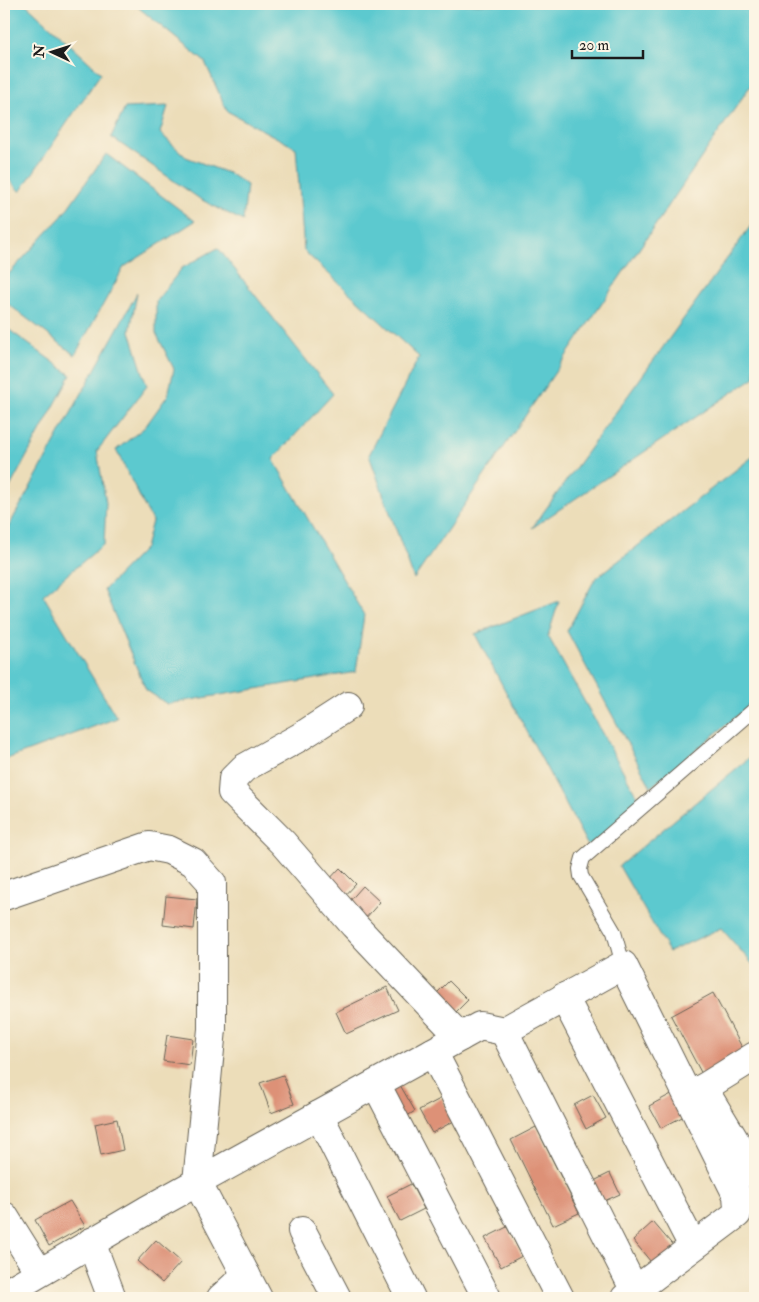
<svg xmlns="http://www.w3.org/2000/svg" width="759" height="1302" font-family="'IM FELL Double Pica',serif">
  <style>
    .water { fill: #5cc9cf; stroke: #3c7276 }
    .building { fill: #dd9177 }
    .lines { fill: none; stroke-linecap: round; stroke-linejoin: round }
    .service-casing { stroke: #656053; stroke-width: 16 }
    .minor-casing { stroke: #656053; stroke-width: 30 }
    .service { stroke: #fff; stroke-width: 14 }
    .minor { stroke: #fff; stroke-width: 28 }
  </style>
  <rect width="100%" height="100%" fill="#fcf5e5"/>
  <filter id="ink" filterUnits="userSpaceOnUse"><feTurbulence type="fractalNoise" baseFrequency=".02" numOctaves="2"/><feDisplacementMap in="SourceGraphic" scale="10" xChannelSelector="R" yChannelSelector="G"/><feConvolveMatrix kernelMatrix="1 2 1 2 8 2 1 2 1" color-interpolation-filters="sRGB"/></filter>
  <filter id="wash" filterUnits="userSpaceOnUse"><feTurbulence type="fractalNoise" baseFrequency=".0096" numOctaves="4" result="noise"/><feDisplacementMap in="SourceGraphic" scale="20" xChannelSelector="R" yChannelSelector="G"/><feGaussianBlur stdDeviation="1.12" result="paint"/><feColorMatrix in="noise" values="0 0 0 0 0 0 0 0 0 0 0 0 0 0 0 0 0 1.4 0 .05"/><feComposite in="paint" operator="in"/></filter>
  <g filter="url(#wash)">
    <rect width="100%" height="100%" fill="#ecddb9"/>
    <g class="water">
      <polygon points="4,4 26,4 101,73 20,192 4,174"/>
      <polygon points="134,4 755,4 755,79 414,579 369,455 419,357 304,251 296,148 227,111 205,62"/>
      <polygon points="168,106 160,133 186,157 230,174 247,185 243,221 200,199 111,137 125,108"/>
      <polygon points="106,154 195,221 124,267 75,355 4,301 4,279 62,216"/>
      <polygon points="755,220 755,377 532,528"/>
      <polygon points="218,248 333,394 273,459 364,615 356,672 167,704 146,690 104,590 145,548 152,521 116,450 145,427 168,395 174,369 156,333 156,301 182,268"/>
      <polygon points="137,293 130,331 147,386 97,451 106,503 104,544 43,595 117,718 4,760 4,535"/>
      <polygon points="4,326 71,375 4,498"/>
      <polygon points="755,455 755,701 651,787 567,631 595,579"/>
      <polygon points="559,601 548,636 642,805 588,846 475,634"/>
      <polygon points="755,753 755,967 721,928 669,952 619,866"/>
    </g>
    <g id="blocks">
      <g class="building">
        <polygon points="340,868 356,884 342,899 326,883"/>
        <polygon points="363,886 380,902 364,920 347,904"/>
        <polygon points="166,896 197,899 194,929 163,925"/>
        <polygon points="449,981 468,1000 451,1017 432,998"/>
        <polygon points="387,987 398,1010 346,1034 336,1012"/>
        <polygon points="713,993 745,1053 703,1076 671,1016"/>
        <polygon points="167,1035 193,1039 190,1065 163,1061"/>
        <polygon points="283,1075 294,1104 271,1113 260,1083"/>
        <polygon points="400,1085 415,1111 401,1120 386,1094"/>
        <polygon points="677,1091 688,1114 661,1128 649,1106"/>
        <polygon points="593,1095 606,1118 586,1129 574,1105"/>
        <polygon points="442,1098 454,1121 432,1133 419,1110"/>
        <polygon points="117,1119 123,1150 101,1155 95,1124"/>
        <polygon points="536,1127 579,1213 553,1225 511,1140"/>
        <polygon points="610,1173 620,1194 602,1202 592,1182"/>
        <polygon points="411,1184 424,1209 400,1221 387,1196"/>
        <polygon points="70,1201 85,1226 49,1246 35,1220"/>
        <polygon points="653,1222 676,1249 655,1267 633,1240"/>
        <polygon points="507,1227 522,1256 501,1267 485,1238"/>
        <polygon points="156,1240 181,1262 162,1283 137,1261"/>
      </g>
    </g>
  </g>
  <g filter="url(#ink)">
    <use href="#blocks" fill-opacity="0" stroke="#656053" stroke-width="1"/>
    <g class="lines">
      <g class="service-casing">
        <polyline id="service" points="623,965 614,932 581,876 580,869 583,858 755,709"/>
      </g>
      <g class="minor-casing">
        <g id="minor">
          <polyline points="348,706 300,737 244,768 233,779 232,792 283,843 354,925 460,1037"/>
          <polyline points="4,896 149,846 169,850 193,862 212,883 212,1029 197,1182 258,1298"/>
          <polyline points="564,997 693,1246"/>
          <polyline points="504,1031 635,1291"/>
          <polyline points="433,1052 560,1298"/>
          <polyline points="376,1084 487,1298"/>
          <polyline points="703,1088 755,1174"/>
          <polyline points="689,1097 755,1056"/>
          <polyline points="319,1115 411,1298"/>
          <polyline points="4,1216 39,1272"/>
          <polyline points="302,1231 337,1298"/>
          <polyline points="91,1242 112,1298"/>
          <polyline points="4,1294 147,1210 480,1026 504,1031 623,965 737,1195 738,1208 737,1214 625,1298"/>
          <polyline points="221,1298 246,1275"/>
        </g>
      </g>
      <use href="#service" class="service"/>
      <use href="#minor" class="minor"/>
    </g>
  </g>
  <rect width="759" height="1302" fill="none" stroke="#fcf5e5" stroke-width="20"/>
  <g transform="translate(52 52) rotate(274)" stroke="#fcf5e5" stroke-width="4" paint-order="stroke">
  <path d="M0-4L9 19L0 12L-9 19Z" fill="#1c1c1c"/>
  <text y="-8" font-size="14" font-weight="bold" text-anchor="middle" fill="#1c1c1c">N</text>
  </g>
  <path d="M572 50v8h71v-8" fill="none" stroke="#1c1c1c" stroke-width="2.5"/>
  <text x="579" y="50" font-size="15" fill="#1c1c1c" stroke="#fcf5e5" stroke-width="4" paint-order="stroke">20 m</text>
</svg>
